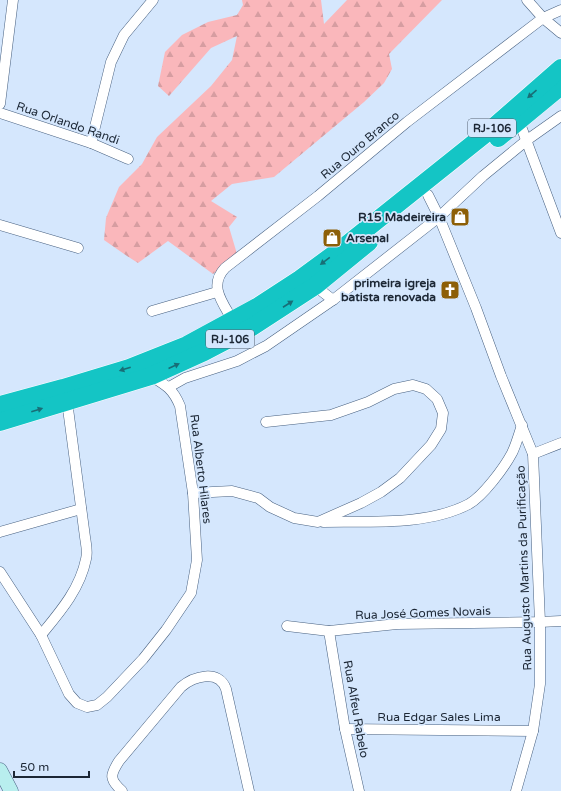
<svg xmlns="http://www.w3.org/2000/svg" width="561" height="791" font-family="'Varela Round',sans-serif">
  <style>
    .forest { fill: url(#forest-firs) }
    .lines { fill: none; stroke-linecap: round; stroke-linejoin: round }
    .street-casing { stroke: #486181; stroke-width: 11 }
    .secondary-casing { stroke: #486181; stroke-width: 15 }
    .highway-casing { stroke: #fff; stroke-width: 19 }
    .street { stroke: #fff; stroke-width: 10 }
    .secondary { stroke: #b8eeee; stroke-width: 14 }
    .highway { stroke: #14c5c5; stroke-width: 18 }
    .oneway { fill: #186e76 }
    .labels { text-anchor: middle; stroke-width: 3.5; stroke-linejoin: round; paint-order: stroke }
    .shield { fill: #d5e7fd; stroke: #546171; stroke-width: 1 }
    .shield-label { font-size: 11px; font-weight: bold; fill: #1c2735 }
    .street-label { font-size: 12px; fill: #1c2735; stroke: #d5e7fd }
    .poi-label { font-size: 12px; font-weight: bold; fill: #1c2735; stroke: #d5e7fd; text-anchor: end }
  </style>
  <defs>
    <pattern id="forest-firs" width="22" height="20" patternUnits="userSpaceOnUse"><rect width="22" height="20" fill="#fab7bb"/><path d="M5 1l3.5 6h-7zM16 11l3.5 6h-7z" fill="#d69da1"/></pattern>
  </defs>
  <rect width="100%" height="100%" fill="#d5e7fd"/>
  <polygon class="forest" points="242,0 321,0 324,24 347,0 442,0 389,54 392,69 384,83 364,102 274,177 232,184 211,201 237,217 229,227 237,254 213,274 168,241 138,263 127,256 104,240 106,218 119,187 142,164 157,137 211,86 232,60 237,36 211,48 169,96 158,86 165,52 182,35 208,22 237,15 243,5"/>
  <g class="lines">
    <g class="street-casing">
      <g id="street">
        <polyline points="527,0 543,18 561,33"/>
        <polyline points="0,104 13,0"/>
        <polyline points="0,113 91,143 128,159"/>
        <polyline points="519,121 561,233"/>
        <polyline points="91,143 111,62 124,35 153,0"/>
        <polyline points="428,195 439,217 476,308 501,376 533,454 540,622 540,684 533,731 516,791"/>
        <polyline points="0,225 78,248"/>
        <polyline points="315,286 333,300"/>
        <polyline points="152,311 217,292"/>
        <path d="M 233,321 C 223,303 208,286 225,268 L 318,196 L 407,122 L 543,18 L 561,10"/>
        <polyline points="169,387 185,378 237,361 266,346 333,300 439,217 483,176 527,140 561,116"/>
        <polyline points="533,454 561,443"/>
        <polyline points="193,493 232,491 258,498 270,507 294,518 318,522 361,503 381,492 400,478 431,445 441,429 443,413 437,399 426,389 413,385 394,389 368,402 331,415 266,422"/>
        <path d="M 323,522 C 369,521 427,526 469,504 C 483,496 504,468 512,453 C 516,445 519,434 522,425"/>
        <polyline points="0,532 81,509"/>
        <path d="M 0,572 L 41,635 L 69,694 L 77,703 L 87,707 L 97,705 L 107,697 L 143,659 L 166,630 L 191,593 L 197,560 L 193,493 L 180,406 C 173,389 166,385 151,376"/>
        <polyline points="287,626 329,631 397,624 540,622 561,621"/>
        <polyline points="329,631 345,729 359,791"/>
        <path d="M 41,635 C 60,612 80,589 86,559 C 88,552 86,544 85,537 L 67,401"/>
        <polyline points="345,729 533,731"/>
        <path d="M 122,791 C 109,779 110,775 119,761 L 181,687 C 194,676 219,669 226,689 L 249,791"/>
      </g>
    </g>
    <g class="secondary-casing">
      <polyline id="secondary" points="0,770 11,791"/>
    </g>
    <g class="highway-casing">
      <g id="highway">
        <polyline points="498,138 561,86"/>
        <polyline points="0,405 63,388 129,368 187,345 257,307 300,279 345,246 489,131 561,68"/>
        <polyline points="0,422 151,376 204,352 252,327 315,286 369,242"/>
      </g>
    </g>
    <use href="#street" class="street"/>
    <use href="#secondary" class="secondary"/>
    <use href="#highway" class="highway"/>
  </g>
  <defs><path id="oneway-solid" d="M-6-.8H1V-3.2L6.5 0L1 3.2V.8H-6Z"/></defs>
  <g class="oneway">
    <use href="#oneway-solid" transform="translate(532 94) rotate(139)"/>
    <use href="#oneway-solid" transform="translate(325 261) rotate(143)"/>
    <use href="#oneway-solid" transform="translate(288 304) rotate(-33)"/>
    <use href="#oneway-solid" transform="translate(174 366) rotate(-24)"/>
    <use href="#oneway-solid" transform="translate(125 369) rotate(162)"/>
    <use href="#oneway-solid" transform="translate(37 410) rotate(-17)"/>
  </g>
  <defs>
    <g id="shop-square" transform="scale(1)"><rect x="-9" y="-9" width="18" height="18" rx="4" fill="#8d5f07" stroke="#d5e7fd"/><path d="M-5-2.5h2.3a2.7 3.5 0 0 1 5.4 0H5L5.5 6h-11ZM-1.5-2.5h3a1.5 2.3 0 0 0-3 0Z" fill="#fff"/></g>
    <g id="church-square" transform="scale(1)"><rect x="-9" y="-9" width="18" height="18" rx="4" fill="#8d5f07" stroke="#d5e7fd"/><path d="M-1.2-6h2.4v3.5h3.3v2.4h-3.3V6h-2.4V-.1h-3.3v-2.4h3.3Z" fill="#fff"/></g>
  </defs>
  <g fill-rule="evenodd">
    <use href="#shop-square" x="460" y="217"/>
    <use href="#shop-square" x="332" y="238"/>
    <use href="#church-square" x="450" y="290"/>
  </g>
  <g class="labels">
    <g class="shield">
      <rect x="468" y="119" width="48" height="18" rx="3"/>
      <rect x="206" y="330" width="48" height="18" rx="3"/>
    </g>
    <g class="shield-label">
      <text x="492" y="132">RJ-106</text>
      <text x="230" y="343">RJ-106</text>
    </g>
    <g class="street-label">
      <text transform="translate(68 123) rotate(19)" y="4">Rua Orlando Randi</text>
      <text transform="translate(360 145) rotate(-40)" y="4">Rua Ouro Branco</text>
      <text transform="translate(201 469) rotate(83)" y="4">Rua Alberto Hilares</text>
      <text transform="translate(524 568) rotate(-92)" y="4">Rua Augusto Martins da Purificação</text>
      <text transform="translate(423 613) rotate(-2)" y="4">Rua José Gomes Novais</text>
      <text transform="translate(356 709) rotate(80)" y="4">Rua Alfeu Rabelo</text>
      <text x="439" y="721">Rua Edgar Sales Lima</text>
    </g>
    <g class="poi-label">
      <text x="446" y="221">R15 Madeireira</text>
      <text x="346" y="242" text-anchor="start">Arsenal</text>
      <text x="436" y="287">primeira igreja<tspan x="436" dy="14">batista renovada</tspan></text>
    </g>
  </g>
  <path d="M14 771v6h75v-6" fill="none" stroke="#1c2735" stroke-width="2"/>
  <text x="20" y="771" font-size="12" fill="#1c2735" stroke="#d5e7fd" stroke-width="3" paint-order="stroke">50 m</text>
</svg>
